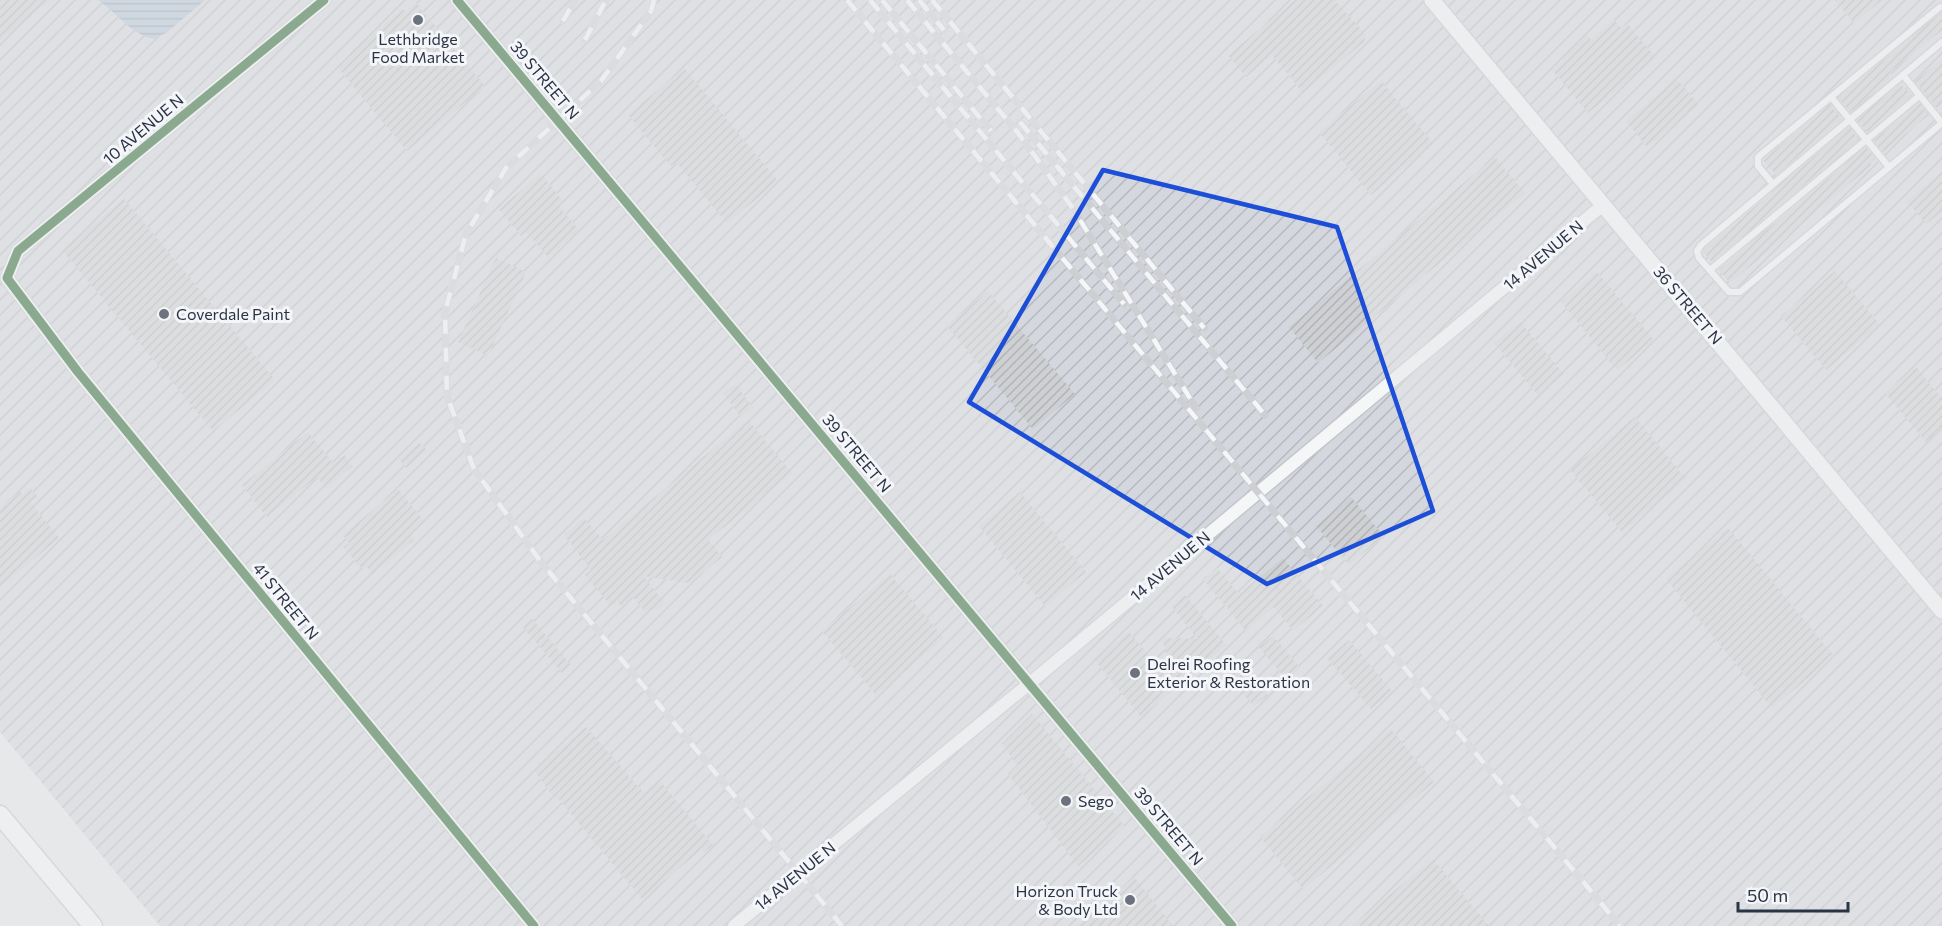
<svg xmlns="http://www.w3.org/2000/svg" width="1942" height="926" font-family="Commissioner,sans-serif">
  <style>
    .industrial { fill: url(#industrial-furrows) }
    .water { fill: url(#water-rules) }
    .building { fill: url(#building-hatch) }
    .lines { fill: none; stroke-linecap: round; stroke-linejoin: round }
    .service-casing { stroke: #c4c6c8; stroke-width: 9 }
    .minor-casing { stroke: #c4c6c8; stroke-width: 15 }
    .tertiary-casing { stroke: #c4c6c8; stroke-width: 18 }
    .secondary-casing { stroke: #c4c6c8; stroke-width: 21 }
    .service { stroke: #f5f6f7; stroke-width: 6 }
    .minor { stroke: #f5f6f7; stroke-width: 12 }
    .tertiary { stroke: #f5f6f7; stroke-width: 15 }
    .secondary { stroke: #f8f8f8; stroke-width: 18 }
    .rail-casing { stroke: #cecfd2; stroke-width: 7 }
    .rail { stroke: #f4f6f9; stroke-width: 4.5; stroke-dasharray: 14; stroke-linecap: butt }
    .cycleway-casing { stroke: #f4f6f9; stroke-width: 13 }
    .cycleway { stroke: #1b5e20; stroke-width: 9 }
    .marked { fill: none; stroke: #1d4ed8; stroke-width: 4.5; stroke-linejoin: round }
    .poi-dot { fill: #6c737f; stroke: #f4f6f9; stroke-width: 2 }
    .labels { text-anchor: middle; stroke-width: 6; stroke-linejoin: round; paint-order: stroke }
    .poi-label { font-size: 16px; fill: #2b3445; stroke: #f4f6f9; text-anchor: start }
    .street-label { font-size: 16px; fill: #2b3445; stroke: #f4f6f9 }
  </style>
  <defs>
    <pattern id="industrial-furrows" width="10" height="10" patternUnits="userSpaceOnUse" patternTransform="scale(1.5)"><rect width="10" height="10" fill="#d4d7dd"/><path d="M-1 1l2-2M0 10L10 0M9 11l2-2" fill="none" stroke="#b6b9bf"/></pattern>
    <pattern id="water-rules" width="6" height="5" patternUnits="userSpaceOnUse" patternTransform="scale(1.5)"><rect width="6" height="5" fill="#b4c4d5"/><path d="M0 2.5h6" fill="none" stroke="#93a0af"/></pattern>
    <pattern id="building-hatch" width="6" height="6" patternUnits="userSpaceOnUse" patternTransform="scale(1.5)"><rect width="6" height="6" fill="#ced0d3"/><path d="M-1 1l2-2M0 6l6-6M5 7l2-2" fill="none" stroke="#b1b3b6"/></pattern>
  </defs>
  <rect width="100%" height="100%" fill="#e6e8ea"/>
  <polygon class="industrial" points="0,0 1942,0 1942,926 160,926 0,732"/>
  <path class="water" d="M 98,0 L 205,0 L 166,33 L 153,39 C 129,33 119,14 98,0 Z"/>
  <g class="building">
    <polygon points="0,0 50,0 0,41"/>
    <polygon points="1295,0 1334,0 1364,32 1365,41 1303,93 1272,55 1246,77 1228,55"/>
    <polygon points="1835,0 1882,0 1854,23"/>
    <polygon points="416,3 485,86 407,151 338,68 351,57 349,54 403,9 406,12"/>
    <polygon points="1942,12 1942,30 1890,72 1893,76 1850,112 1838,98"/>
    <polygon points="1614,20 1621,28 1627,23 1656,58 1588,113 1553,71 1564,61 1561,57 1587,35 1591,40"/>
    <polygon points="1942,59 1942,104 1937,108 1915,81"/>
    <polygon points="684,68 778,181 727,223 676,162 671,166 628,115"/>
    <polygon points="1677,79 1699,105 1647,147 1626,121"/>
    <polygon points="1381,81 1433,143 1371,195 1319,132"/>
    <polygon points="1900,84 1912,95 1867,132 1857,120"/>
    <polygon points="1919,103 1929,115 1883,152 1874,140"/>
    <polygon points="1830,104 1842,119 1776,175 1763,160"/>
    <polygon points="1849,127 1859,139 1712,262 1703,251 1705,249"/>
    <polygon points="1866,147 1875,159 1870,163 1872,165 1730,283 1719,270"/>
    <polygon points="1495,157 1525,193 1318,363 1289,327"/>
    <polygon points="1942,172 1942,211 1926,224 1907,201"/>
    <polygon points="541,174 563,201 558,205 579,230 548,257 526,232 521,236 499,209"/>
    <polygon points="124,199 275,380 213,431 62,250"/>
    <polygon points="496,258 526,272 488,356 458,342"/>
    <polygon points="1835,271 1880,325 1826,370 1781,316"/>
    <polygon points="1597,272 1654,340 1617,370 1561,302"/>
    <polygon points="988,291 1075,394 1033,429 947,326"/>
    <polygon points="1520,322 1564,374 1538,395 1494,343"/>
    <polygon points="1916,367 1942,399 1942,428 1926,442 1885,393"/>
    <polygon points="735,384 753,407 741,417 723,394"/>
    <polygon points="1635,417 1686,479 1622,532 1570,470"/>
    <polygon points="748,420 792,473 708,540 722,557 690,583 643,576 665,603 657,610 644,611 633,597 621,606 617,601 611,606 585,575 591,570 564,535 584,518 603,540"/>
    <polygon points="308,432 334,464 344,455 353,466 326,488 317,477 267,517 242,485"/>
    <polygon points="420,443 427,451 406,468 399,459"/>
    <polygon points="30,488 37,496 30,502 59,538 0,587 0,508 20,491 23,494"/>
    <polygon points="398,489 425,522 410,534 414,540 373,574 367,567 363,570 343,547 349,543 343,535"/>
    <polygon points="1020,492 1086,572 1045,606 979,526"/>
    <polygon points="1351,497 1384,536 1349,565 1316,526"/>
    <polygon points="1728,528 1834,656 1772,708 1666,579"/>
    <polygon points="1283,558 1323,606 1293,631 1274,607 1245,630 1203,579 1217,568 1239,594"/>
    <polygon points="890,574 944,638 876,695 822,631"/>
    <polygon points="1185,595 1226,645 1141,717 1094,659 1129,632 1175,686 1162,638 1198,639 1171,606"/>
    <polygon points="532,619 571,665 562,673 523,627"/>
    <polygon points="1273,636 1300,668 1286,679 1259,647"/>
    <polygon points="1349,640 1392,691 1371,709 1327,658"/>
    <polygon points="1241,662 1268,695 1254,706 1227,674"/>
    <polygon points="1032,714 1125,827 1078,866 1008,774 1017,765 1002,744"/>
    <polygon points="586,727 644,793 659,780 713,845 704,852 701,850 642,899 557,797 555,799 534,770"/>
    <polygon points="1391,729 1434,782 1303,889 1260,837"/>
    <polygon points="1433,859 1489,926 1352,926"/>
    <polygon points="1134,877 1173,926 1076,926"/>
  </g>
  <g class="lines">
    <g class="service-casing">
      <g id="service">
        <polyline points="1942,42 1701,245 1697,251 1699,258 1729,292 1740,292 1942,123"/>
        <polyline points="1903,75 1942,123"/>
        <polyline points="1831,97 1889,167"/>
        <polyline points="1773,184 1758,166 1758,157 1940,7"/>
        <polyline points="1710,270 1919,96"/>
      </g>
    </g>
    <g class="minor-casing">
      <g id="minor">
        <polyline points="324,0 18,251 7,278 78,372 534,926"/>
        <polyline points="457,0 1232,926"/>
        <polyline points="734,926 1030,683 1604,204"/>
      </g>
    </g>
    <g class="tertiary-casing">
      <polyline id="tertiary" points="1432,0 1942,611"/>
    </g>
    <g class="secondary-casing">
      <polyline id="secondary" points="0,815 93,926"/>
    </g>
    <use href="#service" class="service"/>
    <use href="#minor" class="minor"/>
    <use href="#tertiary" class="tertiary"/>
    <use href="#secondary" class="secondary"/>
    <g class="rail-casing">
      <g id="rail">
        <polyline points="654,0 651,11 601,81 506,168 466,234 445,312 447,396 474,469 541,562 842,926"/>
        <polyline points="847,0 1620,926"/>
        <polyline points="870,0 1124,304"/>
        <polyline points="882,0 991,131"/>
        <polyline points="907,0 1018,133 1072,207 1196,408"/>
        <polyline points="919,0 944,30"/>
        <polyline points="932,0 1204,328"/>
        <polyline points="563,21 575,0"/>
        <polyline points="585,40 606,0"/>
        <polyline points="1020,122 1265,415"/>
      </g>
    </g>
    <use href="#rail" class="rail"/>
    <g class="cycleway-casing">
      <g id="cycleway">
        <polyline points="324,0 18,251 7,278 78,372 534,926"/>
        <polyline points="457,0 1232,926"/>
      </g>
    </g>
    <use href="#cycleway" class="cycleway"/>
  </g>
  <path d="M0 0H1942V926H0ZM 1103,170 L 1337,227 L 1433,511 L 1267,584 L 969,402 Z" fill="#e6e8ea" fill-opacity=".55" fill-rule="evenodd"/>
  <path class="marked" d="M 1103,170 L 1337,227 L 1433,511 L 1267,584 L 969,402 Z"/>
  <g class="poi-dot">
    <circle cx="418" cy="20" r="6"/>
    <circle cx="164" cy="314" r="6"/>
    <circle cx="1135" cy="673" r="6"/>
    <circle cx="1066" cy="801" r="6"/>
    <circle cx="1130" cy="900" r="6"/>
  </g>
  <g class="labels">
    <g class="poi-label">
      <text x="418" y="45" text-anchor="middle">Lethbridge<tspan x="418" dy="18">Food Market</tspan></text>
      <text x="176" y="320">Coverdale Paint</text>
      <text x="1147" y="670">Delrei Roofing<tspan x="1147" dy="18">Exterior &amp; Restoration</tspan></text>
      <text x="1078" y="807">Sego</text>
      <text x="1118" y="897" text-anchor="end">Horizon Truck<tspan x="1118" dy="18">&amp; Body Ltd</tspan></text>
    </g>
    <g class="street-label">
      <text transform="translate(545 80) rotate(50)" y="6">39 STREET N</text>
      <text transform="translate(143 129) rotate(-40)" y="6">10 AVENUE N</text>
      <text transform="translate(1543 255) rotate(-40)" y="6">14 AVENUE N</text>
      <text transform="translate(1688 305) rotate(50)" y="6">36 STREET N</text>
      <text transform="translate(857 453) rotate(50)" y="6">39 STREET N</text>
      <text transform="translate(1170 566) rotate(-40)" y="6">14 AVENUE N</text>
      <text transform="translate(286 601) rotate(51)" y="6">41 STREET N</text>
      <text transform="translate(1169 826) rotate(50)" y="6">39 STREET N</text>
      <text transform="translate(795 876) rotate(-39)" y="6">14 AVENUE N</text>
    </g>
  </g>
  <path d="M1738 902v9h110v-9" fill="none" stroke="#2b3445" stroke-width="3"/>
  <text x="1747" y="902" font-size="18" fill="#2b3445" stroke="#f4f6f9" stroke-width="4.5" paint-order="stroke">50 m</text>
</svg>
